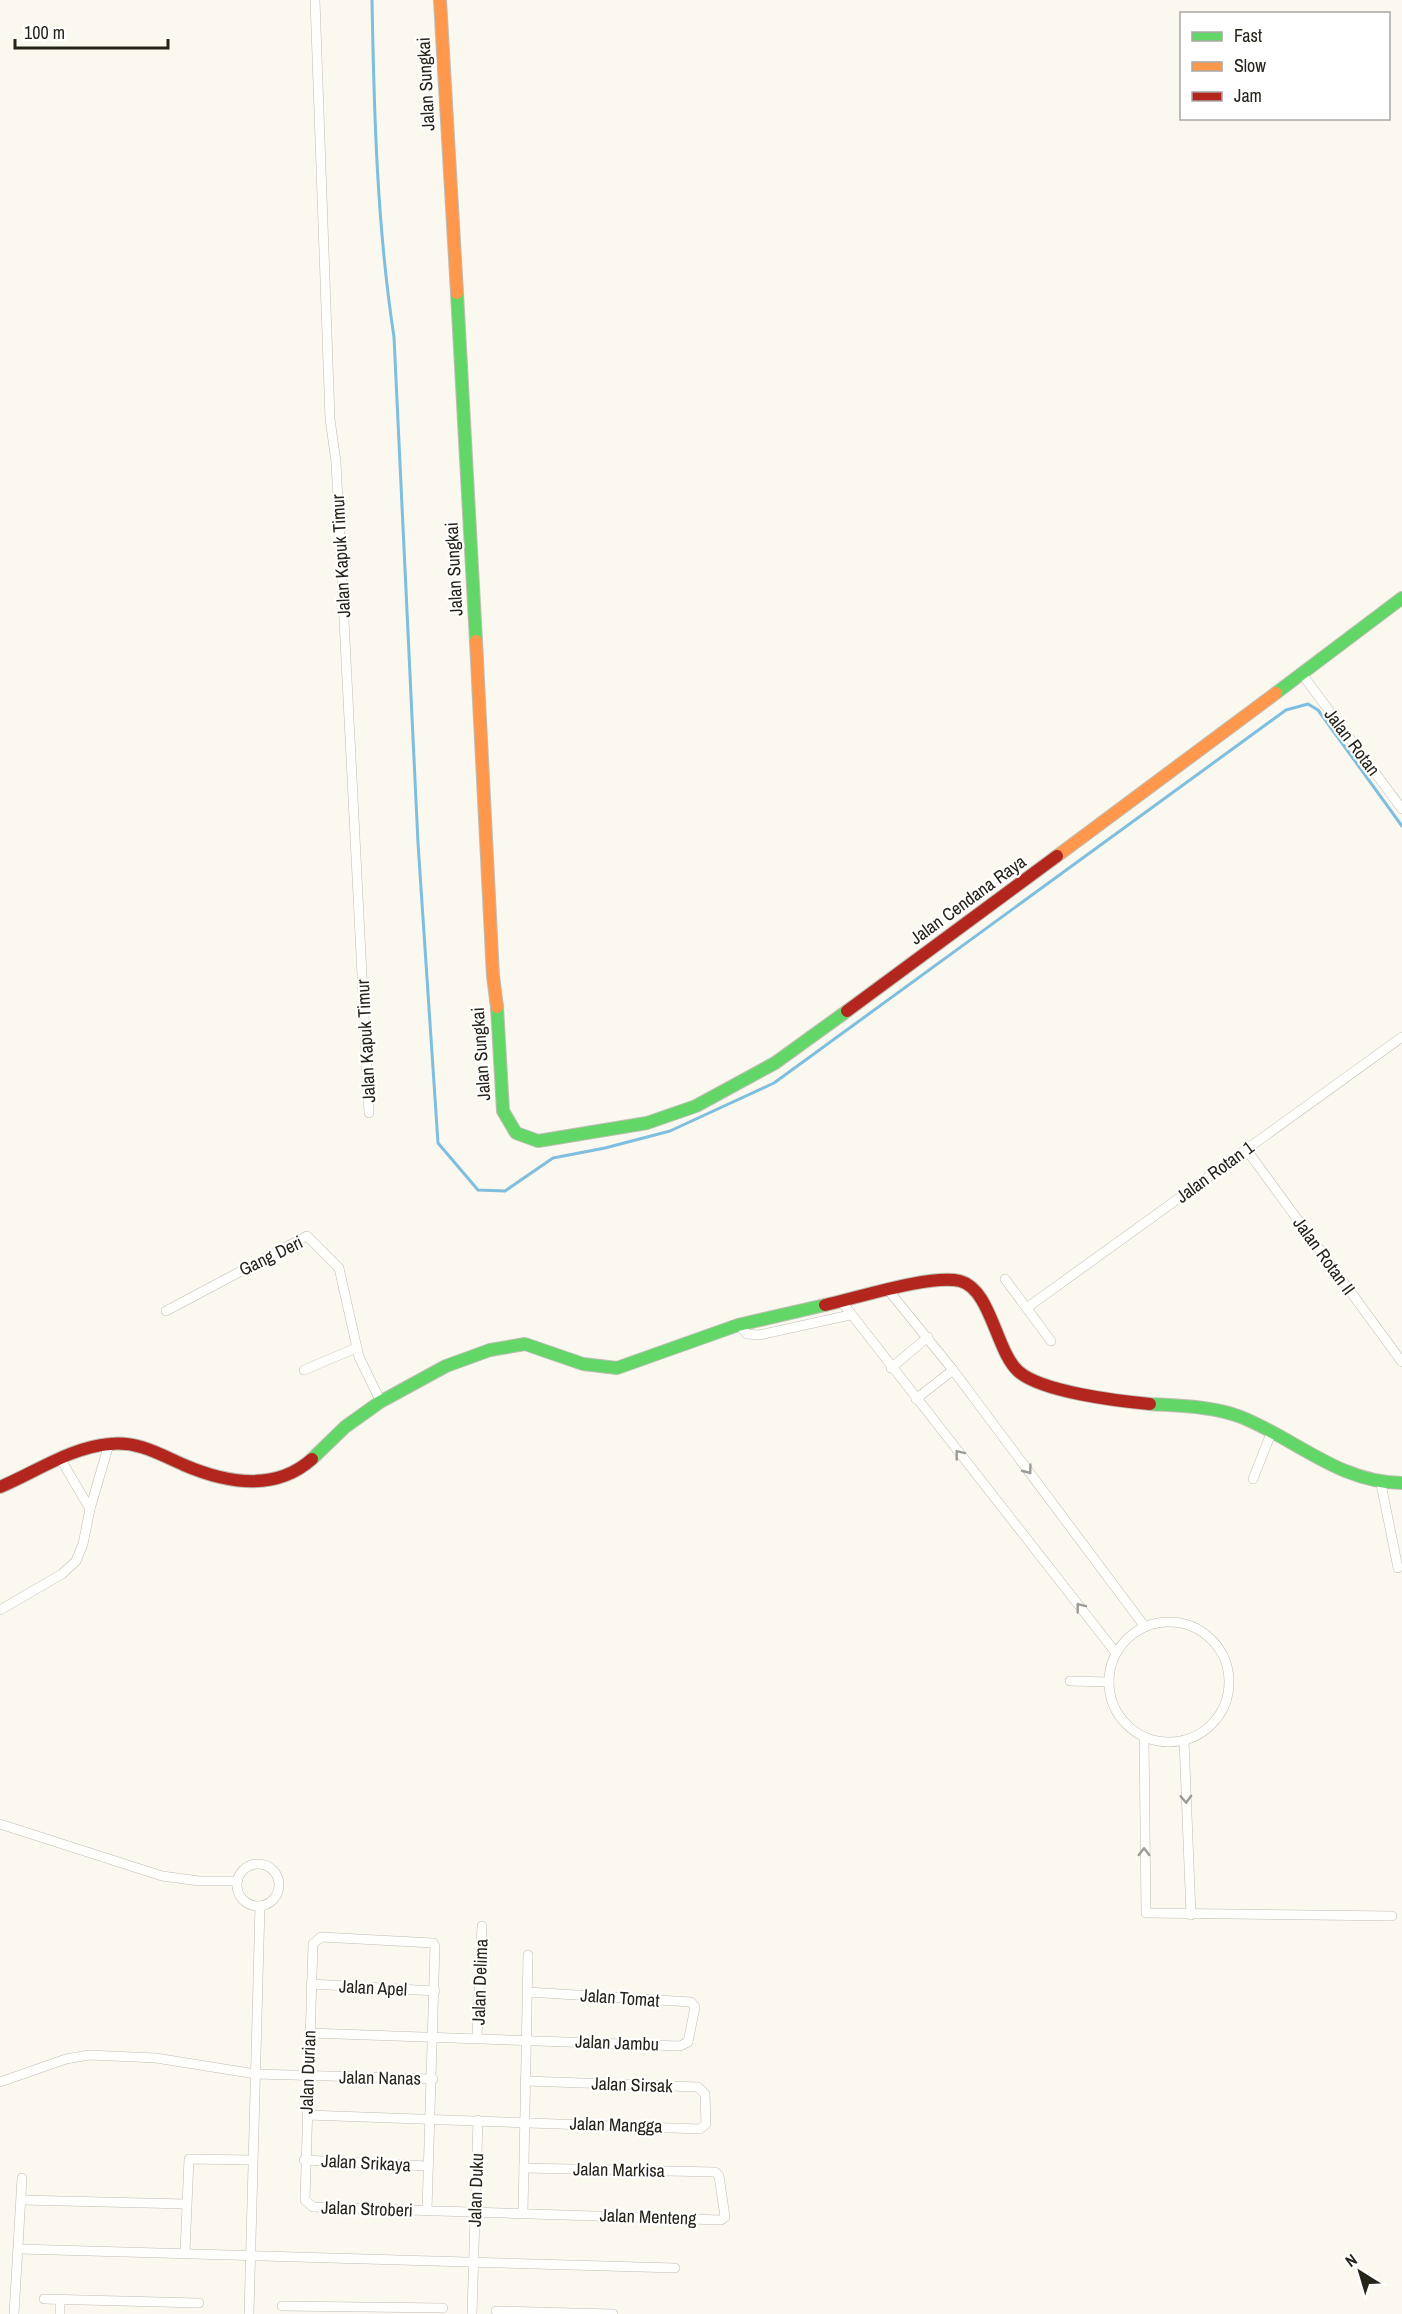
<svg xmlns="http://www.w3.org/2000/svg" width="1402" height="2314" font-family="'Archivo Narrow',sans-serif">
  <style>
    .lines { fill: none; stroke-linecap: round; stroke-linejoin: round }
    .stream { stroke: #7ebedf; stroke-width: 3 }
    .street-casing { stroke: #bfbdb4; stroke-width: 10 }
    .fast-casing { stroke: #bfbdb4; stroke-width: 14 }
    .slow-casing { stroke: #bfbdb4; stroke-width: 14 }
    .jam-casing { stroke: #bfbdb4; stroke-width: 14 }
    .street { stroke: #fefefd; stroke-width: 9 }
    .fast { stroke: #63d668; stroke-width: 12 }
    .slow { stroke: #ff974d; stroke-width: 12 }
    .jam { stroke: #b3261e; stroke-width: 12 }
    .oneway { stroke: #9d9b96 }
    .labels { text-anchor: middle; stroke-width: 4.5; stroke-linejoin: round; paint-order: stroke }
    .street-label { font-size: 18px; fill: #262319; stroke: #fff }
  </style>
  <rect width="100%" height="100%" fill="#faf8ef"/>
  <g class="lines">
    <path class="stream" d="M 372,0 C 374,112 377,226 394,337 L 418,843 L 438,1143 L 478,1190 L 505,1191 L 553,1158 L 605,1148 L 670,1131 L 774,1083 L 1286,710 L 1308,704 L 1318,710 L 1402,826"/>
    <g class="street-casing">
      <g id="street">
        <polyline points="315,0 330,419 336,462 369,1113"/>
        <polyline points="1302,674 1402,809"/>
        <polyline points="1246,1149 1402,1362"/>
        <polyline points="1005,1279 1051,1341"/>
        <polyline points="889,1291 953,1370 1145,1627"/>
        <polyline points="841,1301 1116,1653"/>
        <polyline points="1028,1307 1402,1037"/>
        <polyline points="166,1311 307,1236 339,1268 359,1357 381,1402"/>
        <polyline points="739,1325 747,1334 759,1335 850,1315"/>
        <polyline points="891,1368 928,1337"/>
        <polyline points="304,1370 356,1348"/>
        <polyline points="916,1399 953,1370"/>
        <polyline points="60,1458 90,1509"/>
        <polyline points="1253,1479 1272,1431"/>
        <polyline points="1381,1484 1398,1568"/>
        <polyline points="0,1610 62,1574 76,1561 83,1544 90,1509 109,1444"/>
        <circle cx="1169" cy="1682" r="60"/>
        <polyline points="1070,1681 1109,1682"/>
        <polyline points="1144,1737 1146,1913 1392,1916"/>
        <polyline points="1184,1740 1191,1915"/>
        <polyline points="0,1824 162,1876 199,1881 237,1881"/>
        <circle cx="258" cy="1885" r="21"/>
        <polyline points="311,1984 435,1991"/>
        <polyline points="309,2033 680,2046 688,2042 695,2007 691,2002 527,1992"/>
        <polyline points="477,2038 482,1926"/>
        <polyline points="0,2082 66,2059 89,2055 156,2058 256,2074 433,2079"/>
        <polyline points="307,2115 700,2129 706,2124 705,2094 698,2087 525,2081"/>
        <polyline points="304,2160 428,2166"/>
        <polyline points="22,2200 185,2204"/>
        <polyline points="427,2210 435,1946 433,1943 321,1937 313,1944 305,2200 313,2207 721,2220 725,2217 719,2176 715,2172 524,2168"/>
        <polyline points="523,2213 528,1955"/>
        <polyline points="19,2249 675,2268"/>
        <polyline points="185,2252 189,2159 252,2160"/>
        <polyline points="44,2299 199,2303"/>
        <polyline points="282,2306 443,2308"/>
        <polyline points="496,2311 613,2314"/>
        <polyline points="14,2314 22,2178"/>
        <polyline points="60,2314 60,2299"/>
        <polyline points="249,2314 260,1906"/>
        <polyline points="472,2314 478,2120"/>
      </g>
    </g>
    <g class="fast-casing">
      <g id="fast">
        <polyline points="457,293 476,641"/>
        <polyline points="1276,693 1402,598"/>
        <polyline points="497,1007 503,1111 516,1133 538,1141 647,1123 696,1106 775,1063 847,1011"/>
        <path d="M 1150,1404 C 1180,1406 1212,1406 1241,1417 C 1296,1439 1340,1483 1402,1483"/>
        <polyline points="312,1459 345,1427 380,1402 446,1366 490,1350 525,1344 583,1364 617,1368 738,1325 825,1305"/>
      </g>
    </g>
    <g class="slow-casing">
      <g id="slow">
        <polyline points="440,0 457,293"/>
        <polyline points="476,641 493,976 497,1007"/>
        <polyline points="1057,856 1276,693"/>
      </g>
    </g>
    <g class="jam-casing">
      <g id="jam">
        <polyline points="847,1011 1057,856"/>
        <path d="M 825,1305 C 857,1298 931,1274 960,1281 C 991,1289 996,1351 1018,1371 C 1041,1392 1118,1401 1150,1404"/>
        <path d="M 0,1487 C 36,1472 71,1447 110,1444 C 138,1441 159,1454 184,1465 C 226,1483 275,1492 312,1459"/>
      </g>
    </g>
    <use href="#street" class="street"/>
    <use href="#fast" class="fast"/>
    <use href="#slow" class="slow"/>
    <use href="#jam" class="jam"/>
  </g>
  <defs><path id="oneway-chevron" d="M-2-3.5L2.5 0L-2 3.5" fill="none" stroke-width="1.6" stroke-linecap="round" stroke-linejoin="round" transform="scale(1.5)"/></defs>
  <g class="oneway">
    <use href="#oneway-chevron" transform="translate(959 1454) rotate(-128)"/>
    <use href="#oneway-chevron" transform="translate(1028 1470) rotate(53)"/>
    <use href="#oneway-chevron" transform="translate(1080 1607) rotate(-128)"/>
    <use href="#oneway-chevron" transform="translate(1186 1799) rotate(88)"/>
    <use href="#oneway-chevron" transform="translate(1144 1852) rotate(-90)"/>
  </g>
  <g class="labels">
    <g class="street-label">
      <text transform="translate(426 84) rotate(-93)" y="6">Jalan Sungkai</text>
      <text transform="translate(341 556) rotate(-93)" y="6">Jalan Kapuk Timur</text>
      <text transform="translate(454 569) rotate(-93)" y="6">Jalan Sungkai</text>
      <text transform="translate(1352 742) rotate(53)" y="6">Jalan Rotan</text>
      <text transform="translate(968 900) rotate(-36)" y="6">Jalan Cendana Raya</text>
      <text transform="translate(366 1041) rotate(-93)" y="6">Jalan Kapuk Timur</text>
      <text transform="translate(481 1054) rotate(-94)" y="6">Jalan Sungkai</text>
      <text transform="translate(1215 1172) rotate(-36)" y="6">Jalan Rotan 1</text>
      <text transform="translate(271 1256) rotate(-26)" y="6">Gang Deri</text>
      <text transform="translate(1324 1256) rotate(54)" y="6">Jalan Rotan II</text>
      <text transform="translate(480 1982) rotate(-88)" y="6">Jalan Delima</text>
      <text transform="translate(373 1988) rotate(3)" y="6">Jalan Apel</text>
      <text transform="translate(620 1998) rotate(4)" y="6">Jalan Tomat</text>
      <text transform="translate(617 2043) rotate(2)" y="6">Jalan Jambu</text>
      <text transform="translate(308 2072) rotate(-88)" y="6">Jalan Durian</text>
      <text transform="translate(380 2078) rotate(1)" y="6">Jalan Nanas</text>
      <text transform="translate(632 2085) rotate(2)" y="6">Jalan Sirsak</text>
      <text transform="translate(616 2125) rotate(2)" y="6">Jalan Mangga</text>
      <text transform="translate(366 2163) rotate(3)" y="6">Jalan Srikaya</text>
      <text transform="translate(619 2170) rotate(1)" y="6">Jalan Markisa</text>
      <text transform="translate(476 2190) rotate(-88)" y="6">Jalan Duku</text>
      <text transform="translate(367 2209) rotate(2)" y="6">Jalan Stroberi</text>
      <text transform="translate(648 2217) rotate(2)" y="6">Jalan Menteng</text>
    </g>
  </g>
  <rect x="1180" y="12" width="210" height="108" fill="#ffffff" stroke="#a8a7a3" stroke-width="1.5"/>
  <rect x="1192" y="32" width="30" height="9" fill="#63d668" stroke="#a8a7a3" stroke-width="1.5"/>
  <text x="1234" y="42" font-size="18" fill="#262319">Fast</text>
  <rect x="1192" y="62" width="30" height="9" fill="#ff974d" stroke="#a8a7a3" stroke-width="1.5"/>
  <text x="1234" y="72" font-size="18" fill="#262319">Slow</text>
  <rect x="1192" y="92" width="30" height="9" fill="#b3261e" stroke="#a8a7a3" stroke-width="1.5"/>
  <text x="1234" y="102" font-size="18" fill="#262319">Jam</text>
  <g transform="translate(1360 2272) rotate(323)" stroke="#ffffff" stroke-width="4.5" paint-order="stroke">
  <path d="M0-4.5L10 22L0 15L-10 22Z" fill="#262319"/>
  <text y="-9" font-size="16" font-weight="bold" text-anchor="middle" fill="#262319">N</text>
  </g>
  <path d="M15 39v9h153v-9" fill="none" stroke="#262319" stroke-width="3"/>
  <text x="24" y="39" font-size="18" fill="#262319" stroke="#ffffff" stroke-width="4.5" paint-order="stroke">100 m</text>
</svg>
